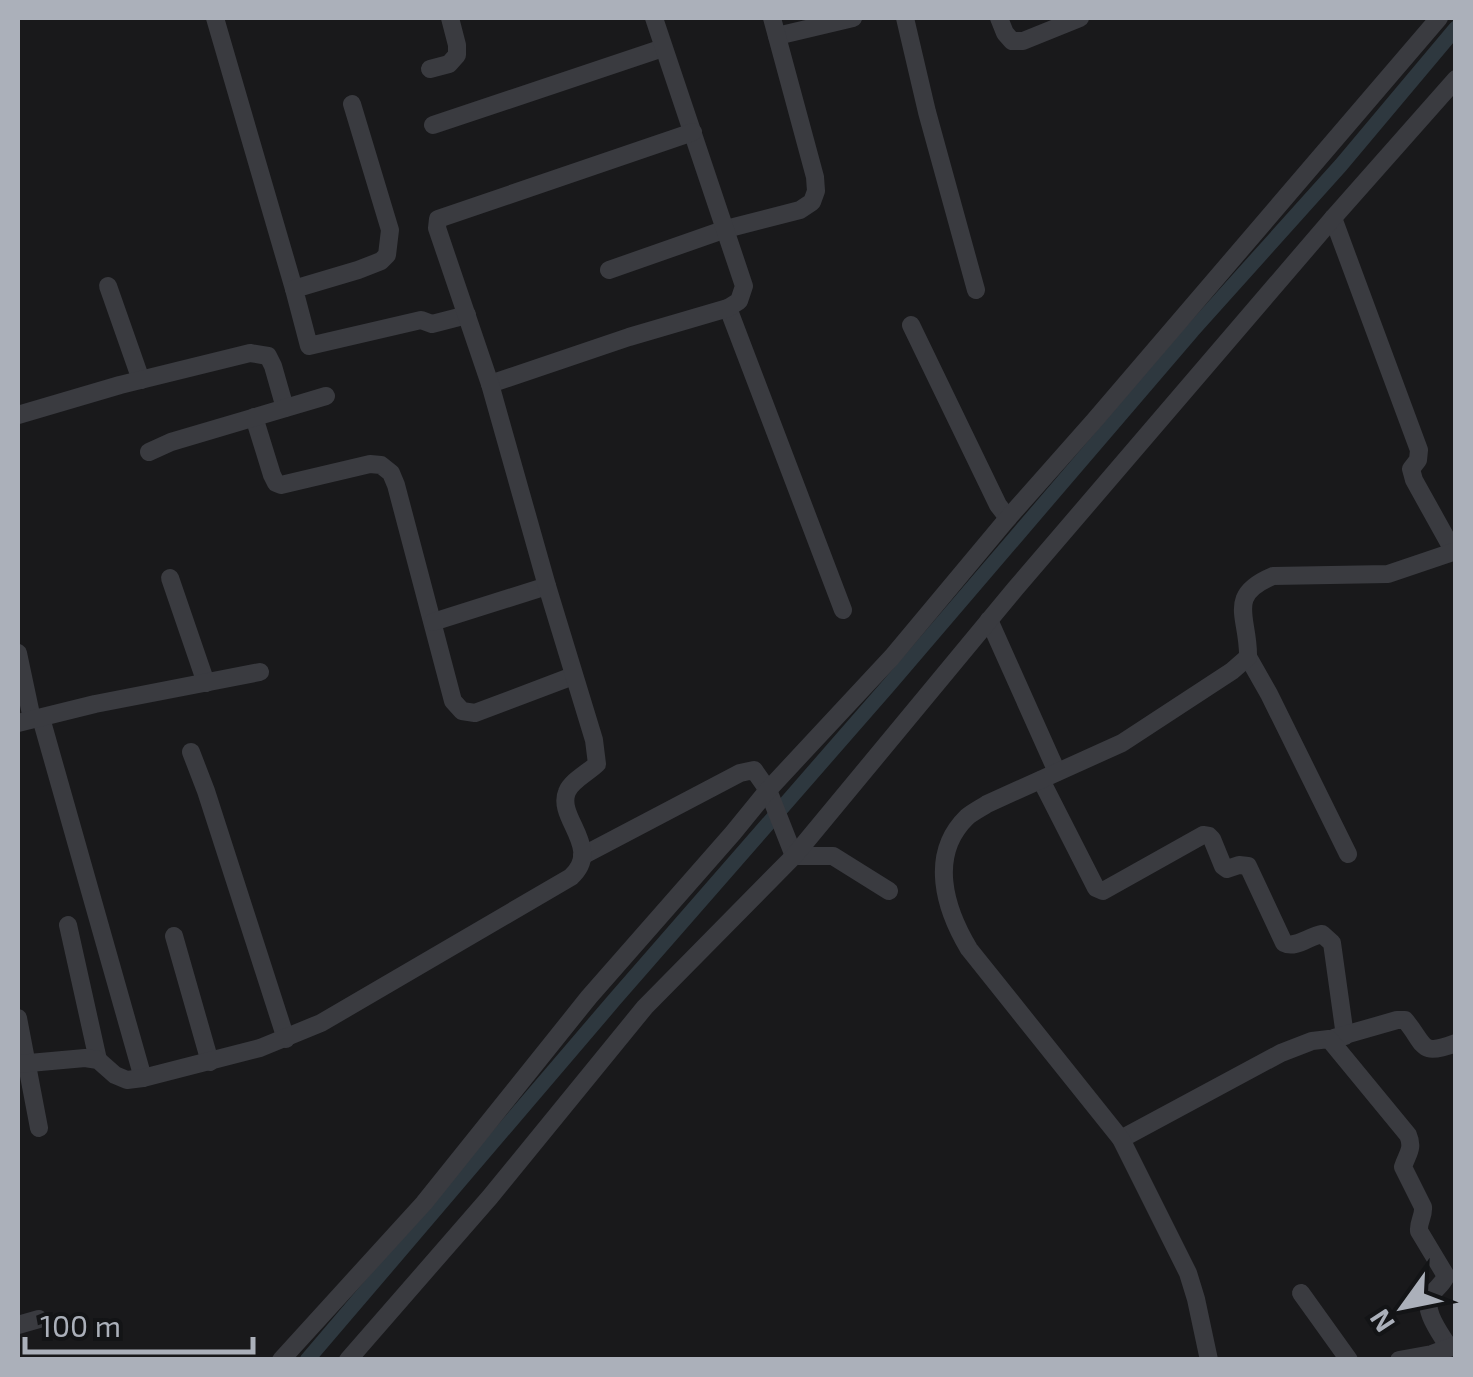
<svg xmlns="http://www.w3.org/2000/svg" width="1473" height="1377" font-family="'Exo 2',sans-serif">
  <style>
    .lines { fill: none; stroke-linecap: round; stroke-linejoin: round }
    .canal { stroke: #2e383f; stroke-width: 15 }
    .minor { stroke: #3a3b40; stroke-width: 18 }
  </style>
  <rect width="100%" height="100%" fill="#19191b"/>
  <g class="lines">
    <polyline class="canal" points="307,1360 615,999 889,685 1192,331 1341,165 1456,28"/>
    <g class="minor">
      <polyline points="215,18 294,289"/>
      <polyline points="905,18 927,112 976,290"/>
      <polyline points="999,18 1005,33 1012,41 1023,41 1080,18"/>
      <polyline points="777,36 853,18"/>
      <polyline points="430,69 449,64 457,55 457,45 450,18"/>
      <polyline points="352,104 390,230 387,255 381,261 358,270 294,289 309,346 421,320 432,324 467,315"/>
      <polyline points="433,125 663,48"/>
      <polyline points="1333,218 1419,450 1418,460 1411,469 1414,480 1454,552"/>
      <polyline points="609,270 726,229 800,210 812,202 816,191 815,177 772,18"/>
      <polyline points="108,286 141,380"/>
      <polyline points="728,308 843,610"/>
      <polyline points="911,325 998,505 1008,518"/>
      <polyline points="490,384 629,337 728,308 739,301 744,286 654,18"/>
      <polyline points="18,415 120,385 250,353 268,356 273,366 285,408"/>
      <polyline points="254,417 272,475 276,483 281,485 370,464 381,465 391,473 396,485 453,701 462,711 475,713 573,676"/>
      <polyline points="149,452 171,442 326,396"/>
      <polyline points="170,578 206,683"/>
      <polyline points="989,620 1057,772"/>
      <polyline points="433,622 547,586"/>
      <polyline points="18,653 32,719"/>
      <polyline points="1248,657 1269,694 1348,854"/>
      <polyline points="41,718 143,1078"/>
      <polyline points="18,723 95,704 260,672"/>
      <polyline points="191,752 206,791 286,1039"/>
      <path d="M 1041,780 L 1096,888 L 1103,891 L 1203,835 L 1209,836 L 1212,839 L 1223,866 L 1227,869 L 1239,865 L 1248,866 L 1284,943 C 1296,949 1309,936 1322,934 L 1332,943 L 1345,1036"/>
      <polyline points="582,856 740,773 754,770 768,790 794,856 833,856 889,891"/>
      <polyline points="68,925 98,1060"/>
      <polyline points="174,936 210,1062"/>
      <polyline points="18,1018 39,1128"/>
      <path d="M 1334,1038 L 1397,1020 L 1405,1020 C 1426,1045 1419,1057 1456,1043"/>
      <path d="M 18,1064 L 85,1058 L 98,1060 L 115,1075 L 127,1080 L 143,1078 L 260,1048 L 321,1023 L 571,877 C 603,848 556,818 567,792 C 571,781 589,772 597,764 L 594,740 L 547,586 L 490,384 L 437,228 L 438,219 L 693,132"/>
      <path d="M 1121,1139 L 1281,1053 L 1312,1041 L 1329,1039 L 1408,1135 C 1414,1149 1407,1154 1403,1167 L 1423,1207 C 1424,1216 1418,1222 1419,1231 L 1446,1276 C 1442,1285 1437,1287 1431,1295 C 1421,1310 1442,1335 1449,1348"/>
      <polyline points="1301,1293 1349,1360"/>
      <polyline points="18,1325 39,1319"/>
      <polyline points="281,1360 424,1203 589,997 733,833 768,790 892,657 1008,518 1094,421 1439,18"/>
      <polyline points="348,1360 490,1197 645,1007 794,856 1015,589 1333,218 1456,79"/>
      <path d="M 1209,1360 L 1196,1299 L 1188,1273 L 1121,1139 L 969,949 C 945,909 928,855 967,817 C 973,812 981,808 987,804 L 1122,743 L 1232,671 L 1248,657 C 1249,617 1225,596 1273,576 L 1388,574 L 1456,551"/>
      <polyline points="1399,1360 1432,1354 1456,1345"/>
    </g>
  </g>
  <rect width="1473" height="1377" fill="none" stroke="#abb0ba" stroke-width="40"/>
  <g transform="translate(1403 1307) rotate(237)" stroke="#131416" stroke-width="8" paint-order="stroke">
  <path d="M0-8L18 38L0 25L-18 38Z" fill="#abb0ba"/>
  <text y="-15" font-size="28" font-weight="bold" text-anchor="middle" fill="#abb0ba">N</text>
  </g>
  <path d="M25 1337v15h228v-15" fill="none" stroke="#abb0ba" stroke-width="5"/>
  <text x="40" y="1337" font-size="30" fill="#abb0ba" stroke="#131416" stroke-width="8" paint-order="stroke">100 m</text>
</svg>
